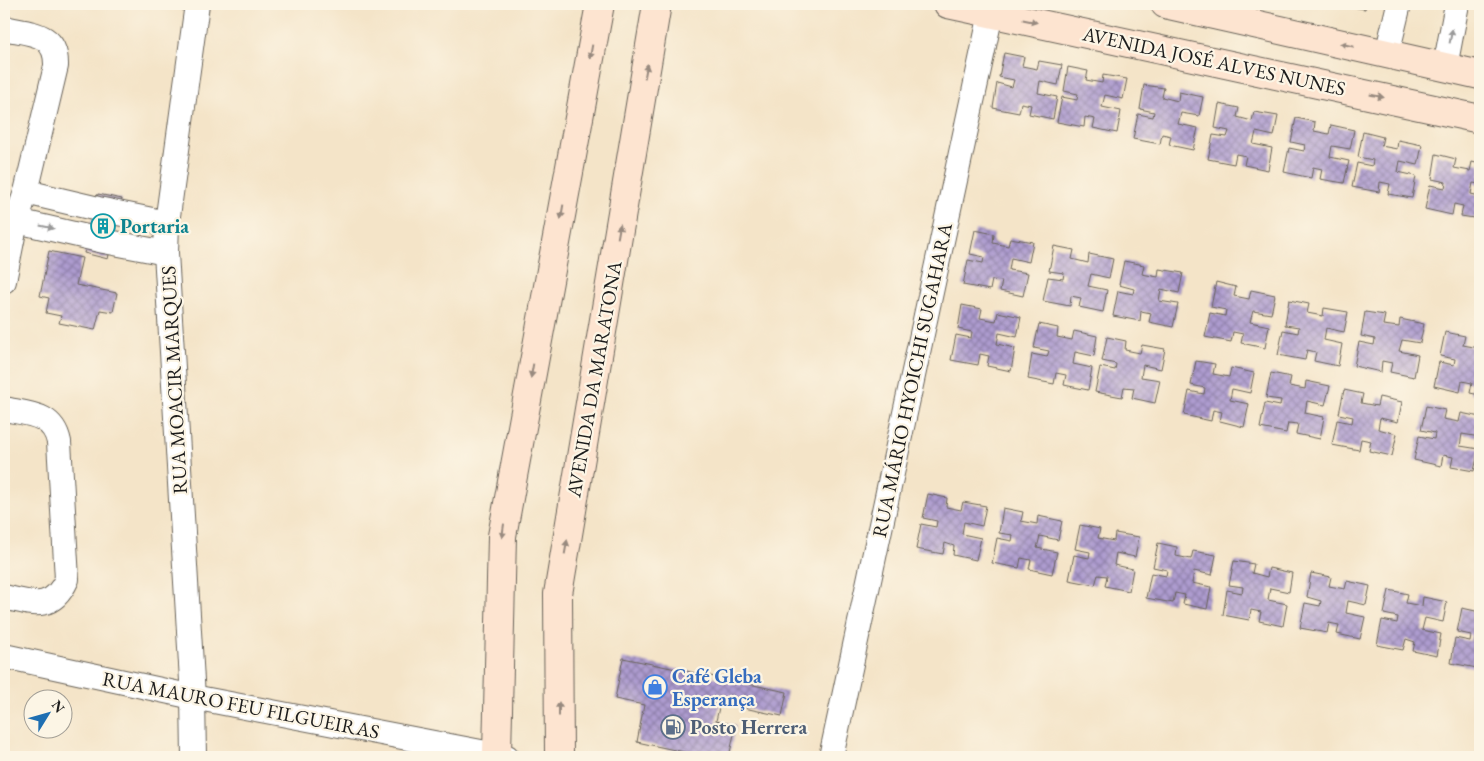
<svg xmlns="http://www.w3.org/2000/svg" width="1484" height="761" font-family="'EB Garamond',serif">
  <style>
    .building { fill: url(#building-cross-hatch) }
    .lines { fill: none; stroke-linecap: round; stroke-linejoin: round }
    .street-casing { stroke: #686258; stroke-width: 26 }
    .secondary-casing { stroke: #686258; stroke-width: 30 }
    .street { stroke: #fff; stroke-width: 24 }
    .secondary { stroke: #fde4d0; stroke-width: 28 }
    .oneway { fill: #988a7f }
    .oneway2 { fill: #999 }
    .labels { text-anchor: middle; stroke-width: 4.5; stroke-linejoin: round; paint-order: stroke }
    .street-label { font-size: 20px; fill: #1c1c1c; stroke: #fcf5e5 }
    .culture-label { font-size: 20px; font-weight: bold; fill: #0d838f; stroke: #fcf5e5; text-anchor: start }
    .shop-label { font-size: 20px; font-weight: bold; fill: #366cbe; stroke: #fcf5e5; text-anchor: start }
    .service-label { font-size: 20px; font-weight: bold; fill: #4e5e75; stroke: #fcf5e5; text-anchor: start }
  </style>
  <defs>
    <pattern id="building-cross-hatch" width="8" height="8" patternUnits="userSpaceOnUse" patternTransform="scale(1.25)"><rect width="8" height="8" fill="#ad9bcf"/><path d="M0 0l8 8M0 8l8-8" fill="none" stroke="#8c7ea7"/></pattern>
  </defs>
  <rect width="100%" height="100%" fill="#fcf5e5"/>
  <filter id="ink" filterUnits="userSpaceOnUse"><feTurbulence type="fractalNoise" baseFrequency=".02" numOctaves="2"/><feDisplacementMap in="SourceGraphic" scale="10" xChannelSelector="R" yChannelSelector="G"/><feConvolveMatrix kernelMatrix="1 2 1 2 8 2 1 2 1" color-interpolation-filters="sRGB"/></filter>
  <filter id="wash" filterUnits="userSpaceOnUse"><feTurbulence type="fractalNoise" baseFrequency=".0096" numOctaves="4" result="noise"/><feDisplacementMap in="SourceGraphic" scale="20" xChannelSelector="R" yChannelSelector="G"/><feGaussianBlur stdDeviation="1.12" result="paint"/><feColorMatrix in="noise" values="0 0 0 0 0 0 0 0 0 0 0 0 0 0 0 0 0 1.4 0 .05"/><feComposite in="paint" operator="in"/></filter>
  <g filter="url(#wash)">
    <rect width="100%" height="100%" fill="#f4e4c8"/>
    <g id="blocks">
      <g class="building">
        <polygon points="1347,4 1366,4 1365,9 1346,6"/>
        <polygon points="1004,53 1024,57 1022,66 1037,69 1039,61 1062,65 1058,85 1040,81 1038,93 1057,97 1053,119 1029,114 1031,105 1021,103 1019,113 993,108 997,83 1012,87 1014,80 999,77"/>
        <polygon points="1068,67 1088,71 1086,80 1102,83 1103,75 1127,79 1123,99 1105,95 1102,107 1121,111 1117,133 1093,128 1095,119 1085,117 1084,127 1057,122 1062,97 1077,100 1078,94 1064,91"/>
        <polygon points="1144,85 1164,88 1162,97 1178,101 1179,92 1203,97 1199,116 1181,113 1178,124 1198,128 1193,150 1169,145 1171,136 1162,134 1160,144 1133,139 1138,114 1153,117 1154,112 1140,109"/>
        <polygon points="1219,104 1239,108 1237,117 1252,121 1254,112 1278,116 1274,136 1256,132 1253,144 1272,148 1268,170 1244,165 1246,156 1236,154 1234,164 1208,159 1213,135 1227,137 1229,131 1215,128"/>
        <polygon points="1296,118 1315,122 1314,131 1329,134 1331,125 1354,130 1350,149 1332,146 1330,157 1349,161 1344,183 1320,179 1322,169 1313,167 1311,178 1284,172 1289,148 1304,151 1305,145 1291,142"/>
        <polygon points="1363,132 1383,137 1381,146 1397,149 1398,140 1422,145 1418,165 1400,161 1398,172 1416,176 1412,198 1388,194 1390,184 1380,182 1379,192 1352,187 1357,163 1372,166 1373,160 1358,157"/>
        <polygon points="1436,154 1456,159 1454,168 1470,171 1472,162 1480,164 1480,184 1473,183 1471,194 1480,196 1480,219 1461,216 1463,206 1454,204 1452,215 1425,209 1430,185 1445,188 1446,182 1432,179"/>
        <polygon points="98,194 122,199 108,259 84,253"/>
        <polygon points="975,230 994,234 993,243 1008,246 1010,238 1033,242 1029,262 1011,258 1009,270 1028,273 1023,296 1000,291 1002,281 992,280 990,290 963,285 968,260 983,263 984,257 970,254"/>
        <polygon points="1054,246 1074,250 1072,259 1088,263 1089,254 1113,259 1109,278 1091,274 1088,286 1107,290 1103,312 1079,307 1081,298 1071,296 1070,306 1043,301 1048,277 1063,279 1064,273 1049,271"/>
        <polygon points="49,251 82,258 76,285 117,293 113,312 100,310 95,330 59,323 61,316 46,313 49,298 40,296"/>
        <polygon points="1124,261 1144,265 1142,274 1158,277 1159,269 1183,273 1179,293 1161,289 1159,301 1178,304 1173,327 1149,322 1151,313 1141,311 1140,321 1113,316 1118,291 1133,294 1134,289 1119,285"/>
        <polygon points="1216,282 1236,287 1234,296 1249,299 1251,290 1275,295 1271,314 1253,311 1250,322 1269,326 1265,348 1241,343 1243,334 1233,332 1231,342 1205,337 1210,313 1225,316 1226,310 1211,307"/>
        <polygon points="1289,300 1309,304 1307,313 1323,316 1324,308 1348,312 1344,332 1326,328 1324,340 1342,344 1338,366 1314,361 1316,352 1307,350 1305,360 1278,355 1283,330 1298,333 1299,327 1285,325"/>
        <polygon points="962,305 982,309 980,318 996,321 998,312 1021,317 1017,337 999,333 997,344 1015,348 1011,371 987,366 989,356 980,354 978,365 951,360 956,335 971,338 972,332 958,329"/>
        <polygon points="1365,312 1385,315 1383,325 1399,327 1400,319 1424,324 1420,343 1402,340 1399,351 1418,355 1414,377 1390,372 1392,363 1382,361 1381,372 1354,366 1359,342 1374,345 1375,339 1361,336"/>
        <polygon points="1039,324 1058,328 1057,337 1072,340 1074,331 1097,336 1094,356 1075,352 1073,364 1092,368 1088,390 1064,385 1066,375 1056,373 1054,384 1028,379 1032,354 1047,357 1049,351 1034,348"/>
        <polygon points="1445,332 1465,336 1463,345 1479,348 1480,344 1480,395 1470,393 1472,383 1462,381 1460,392 1434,386 1439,362 1454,365 1455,359 1440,356"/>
        <polygon points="1107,337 1126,341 1125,350 1140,353 1142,345 1165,349 1161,369 1143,365 1141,377 1160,380 1155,403 1132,398 1134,388 1124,387 1122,397 1095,392 1100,367 1115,370 1116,364 1102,361"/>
        <polygon points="1196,361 1215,364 1213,374 1229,377 1231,368 1254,373 1250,393 1232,389 1230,400 1249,404 1244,427 1220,421 1222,412 1213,410 1211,421 1184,415 1189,391 1204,394 1205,388 1191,385"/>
        <polygon points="1271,373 1291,377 1289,386 1305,389 1306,381 1330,386 1325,405 1307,401 1305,413 1324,417 1320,439 1296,434 1298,424 1288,423 1286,433 1260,428 1265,403 1280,406 1281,400 1266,398"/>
        <polygon points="1344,390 1363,394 1361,403 1377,406 1379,397 1402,402 1398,422 1380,418 1378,429 1397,434 1392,456 1369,451 1371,441 1361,439 1359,450 1332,445 1337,420 1352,423 1353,417 1339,414"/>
        <polygon points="1426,406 1445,410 1443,419 1459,422 1461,413 1480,417 1480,437 1462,434 1460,446 1479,449 1474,471 1451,467 1453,457 1443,455 1441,466 1414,460 1419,436 1434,439 1435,433 1421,430"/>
        <polygon points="928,494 947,498 946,507 961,510 963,502 986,506 982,526 964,522 962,534 981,538 976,560 953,555 954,546 945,543 943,554 916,549 921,524 936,527 937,521 923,518"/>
        <polygon points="1003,508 1023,512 1021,521 1037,524 1038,516 1062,521 1058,540 1040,536 1037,548 1057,552 1052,574 1029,569 1031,560 1021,558 1019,568 992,563 997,538 1012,541 1013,535 999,533"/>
        <polygon points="1080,525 1100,529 1098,538 1114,541 1115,533 1139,537 1135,557 1116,553 1114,565 1133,569 1129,591 1105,586 1107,576 1098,575 1095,585 1069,580 1074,555 1089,558 1090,552 1075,549"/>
        <polygon points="1158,543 1177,547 1176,556 1191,559 1193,551 1216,555 1212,575 1194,571 1192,583 1211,587 1207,609 1183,604 1185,595 1175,593 1173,603 1146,598 1151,573 1166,576 1167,570 1153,567"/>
        <polygon points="1234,561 1254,564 1252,573 1267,577 1269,568 1292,573 1289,592 1270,588 1268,600 1287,604 1283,626 1259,621 1261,612 1251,610 1249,620 1223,615 1227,590 1242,593 1243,587 1229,585"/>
        <polygon points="1311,573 1331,577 1329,586 1345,589 1347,581 1370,586 1366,605 1348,601 1346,613 1365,617 1360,639 1337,634 1339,625 1329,623 1327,633 1300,628 1305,603 1320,606 1321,601 1307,597"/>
        <polygon points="1389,590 1408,594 1406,603 1422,606 1423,597 1447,602 1443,622 1425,618 1422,630 1441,634 1437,656 1413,651 1415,642 1406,639 1403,650 1377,645 1382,620 1397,623 1398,617 1384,614"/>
        <polygon points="1462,608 1480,612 1480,658 1479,658 1477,668 1451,663 1455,638 1470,641 1471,635 1457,632"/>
        <polygon points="623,658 787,692 782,716 720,703 716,721 736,725 729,757 708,757 637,742 644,705 615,699"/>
      </g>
    </g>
  </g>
  <g filter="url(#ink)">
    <use href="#blocks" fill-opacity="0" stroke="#686258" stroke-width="1"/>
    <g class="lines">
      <g class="street-casing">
        <g id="street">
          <path d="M 4,28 C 30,34 57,32 56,66 L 26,192 L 16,221 L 4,281"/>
          <polyline points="1387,54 1399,4"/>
          <polyline points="1445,67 1457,4"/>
          <polyline points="26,192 98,209 167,223"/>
          <polyline points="4,218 104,241 166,253"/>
          <path d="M 4,409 C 28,414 53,413 59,442 L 67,579 C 52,612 33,604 4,597"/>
          <polyline points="4,656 193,697 507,757"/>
          <polyline points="194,757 193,697 166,253 167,223 197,4"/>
          <polyline points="831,757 993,4"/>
        </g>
      </g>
      <g class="secondary-casing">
        <g id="secondary">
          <polyline points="948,4 1480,119"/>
          <polyline points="1165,4 1480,75"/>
          <polyline points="497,754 502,536 600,4"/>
          <polyline points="559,757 558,594 657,4"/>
        </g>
      </g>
      <use href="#street" class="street"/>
      <use href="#secondary" class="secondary"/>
    </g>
    <defs><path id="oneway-solid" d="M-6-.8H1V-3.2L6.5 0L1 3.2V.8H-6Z" transform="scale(1.25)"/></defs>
    <g class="oneway">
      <use href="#oneway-solid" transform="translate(1030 21) rotate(12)"/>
      <use href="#oneway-solid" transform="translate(1347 45) rotate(-167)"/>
      <use href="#oneway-solid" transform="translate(591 52) rotate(100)"/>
      <use href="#oneway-solid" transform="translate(646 71) rotate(-80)"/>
      <use href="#oneway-solid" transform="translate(1377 96) rotate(12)"/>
      <use href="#oneway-solid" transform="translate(562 212) rotate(100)"/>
      <use href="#oneway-solid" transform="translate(619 231) rotate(-80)"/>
      <use href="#oneway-solid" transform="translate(532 371) rotate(100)"/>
      <use href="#oneway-solid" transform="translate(503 531) rotate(98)"/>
      <use href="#oneway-solid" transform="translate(566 547) rotate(-80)"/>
      <use href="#oneway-solid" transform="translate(559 709) rotate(-90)"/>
    </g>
    <g class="oneway2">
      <use href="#oneway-solid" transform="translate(1451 36) rotate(-79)"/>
      <use href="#oneway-solid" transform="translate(47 227) rotate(12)"/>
    </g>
  </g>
  <defs>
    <g id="building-ring" transform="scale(1.25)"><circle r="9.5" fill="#fcf5e5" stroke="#0f9aa8" stroke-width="1.5"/><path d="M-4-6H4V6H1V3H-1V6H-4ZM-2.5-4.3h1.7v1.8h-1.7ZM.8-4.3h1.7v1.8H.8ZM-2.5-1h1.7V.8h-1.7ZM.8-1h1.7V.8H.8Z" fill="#0f9aa8"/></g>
    <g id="shop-ring" transform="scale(1.25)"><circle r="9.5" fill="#fcf5e5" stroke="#3f7fe0" stroke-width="1.5"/><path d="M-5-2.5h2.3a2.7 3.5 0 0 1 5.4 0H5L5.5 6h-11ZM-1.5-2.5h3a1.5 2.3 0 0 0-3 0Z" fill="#3f7fe0"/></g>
    <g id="fuel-ring" transform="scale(1.25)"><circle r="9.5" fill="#fcf5e5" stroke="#5c6f8a" stroke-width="1.5"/><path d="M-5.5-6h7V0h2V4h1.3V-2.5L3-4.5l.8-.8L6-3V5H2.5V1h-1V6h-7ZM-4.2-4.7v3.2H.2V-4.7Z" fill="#5c6f8a"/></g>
  </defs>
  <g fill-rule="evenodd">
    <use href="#building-ring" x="103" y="226"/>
    <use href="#shop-ring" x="655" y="687"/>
    <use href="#fuel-ring" x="673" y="727"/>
  </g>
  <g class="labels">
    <g class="street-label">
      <text transform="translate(1214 61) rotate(12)" y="7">AVENIDA JOSÉ ALVES NUNES</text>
      <text transform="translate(594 379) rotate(-80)" y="7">AVENIDA DA MARATONA</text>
      <text transform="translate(174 380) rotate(-93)" y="7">RUA MOACIR MARQUES</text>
      <text transform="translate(912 380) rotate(-78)" y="7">RUA MÁRIO HYOICHI SUGAHARA</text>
      <text transform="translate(241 705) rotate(11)" y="7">RUA MAURO FEU FILGUEIRAS</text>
    </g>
    <g class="culture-label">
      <text x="120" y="233">Portaria</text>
    </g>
    <g class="shop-label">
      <text x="672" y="683">Café Gleba<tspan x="672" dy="23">Esperança</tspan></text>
    </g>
    <g class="service-label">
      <text x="690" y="734">Posto Herrera</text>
    </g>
  </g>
  <rect width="1484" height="761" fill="none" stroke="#fcf5e5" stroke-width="20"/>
  <g transform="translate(48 714) rotate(53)"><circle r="24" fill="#fcf5e5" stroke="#a29e95"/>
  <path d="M0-4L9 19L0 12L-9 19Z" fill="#1f6fb2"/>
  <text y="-8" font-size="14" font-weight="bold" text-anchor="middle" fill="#1c1c1c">N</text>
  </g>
</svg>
